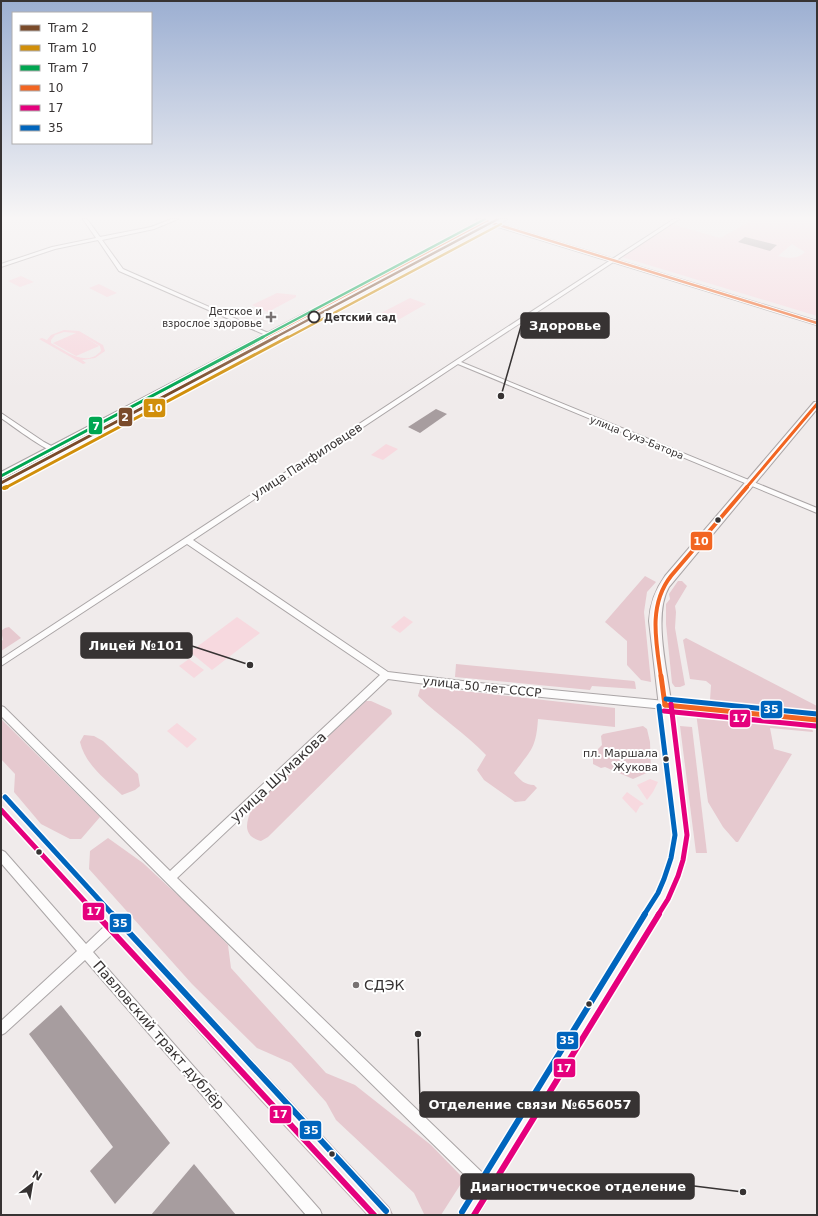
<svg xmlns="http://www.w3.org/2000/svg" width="818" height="1216" font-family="'DejaVu Sans',sans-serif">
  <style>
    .green { fill: #f7d9df; fill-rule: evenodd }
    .forest { fill: #e6c9cf }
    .building { fill: #a79d9f }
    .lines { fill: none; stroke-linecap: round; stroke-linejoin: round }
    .street-casing { stroke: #aaa5a6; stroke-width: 2 }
    .secondary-casing { stroke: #aaa5a6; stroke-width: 2 }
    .primary-casing { stroke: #bfb0b3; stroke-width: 2 }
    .street { fill: #fdfcfc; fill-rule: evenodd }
    .secondary { fill: #f8f4f4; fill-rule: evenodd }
    .primary { fill: #f3eaed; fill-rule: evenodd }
    .bus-1-far3-casing { stroke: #fff; stroke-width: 4.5 }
    .bus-1-far2-casing { stroke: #fff; stroke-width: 5.5 }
    .bus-1-far1-casing { stroke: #fff; stroke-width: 7 }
    .bus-1-casing { stroke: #fff; stroke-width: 8 }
    .bus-2-far1-casing { stroke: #fff; stroke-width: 8 }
    .bus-2-casing { stroke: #fff; stroke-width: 9 }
    .bus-3-far1-casing { stroke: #fff; stroke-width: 8 }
    .bus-3-casing { stroke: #fff; stroke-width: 9 }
    .bus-1-far3 { stroke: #f26522; stroke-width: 2.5 }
    .bus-1-far2 { stroke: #f26522; stroke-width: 3 }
    .bus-1-far1 { stroke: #f26522; stroke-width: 4 }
    .bus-1 { stroke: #f26522; stroke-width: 5 }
    .bus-2-far1 { stroke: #e5007d; stroke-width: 5 }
    .bus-2 { stroke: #e5007d; stroke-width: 6 }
    .bus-3-far1 { stroke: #0065bd; stroke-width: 5 }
    .bus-3 { stroke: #0065bd; stroke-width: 6 }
    .tram-1-far1-casing { stroke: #fff; stroke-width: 4.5 }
    .tram-1-casing { stroke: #fff; stroke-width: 5.5 }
    .tram-2-far2-casing { stroke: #fff; stroke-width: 4.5 }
    .tram-2-far1-casing { stroke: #fff; stroke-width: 5.5 }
    .tram-2-casing { stroke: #fff; stroke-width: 7 }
    .tram-3-far1-casing { stroke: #fff; stroke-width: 4.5 }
    .tram-3-casing { stroke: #fff; stroke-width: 5.5 }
    .tram-1-far1 { stroke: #7a4b2a; stroke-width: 2.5 }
    .tram-1 { stroke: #7a4b2a; stroke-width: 3 }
    .tram-2-far2 { stroke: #d18f0a; stroke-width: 2.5 }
    .tram-2-far1 { stroke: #d18f0a; stroke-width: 3 }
    .tram-2 { stroke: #d18f0a; stroke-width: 4 }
    .tram-3-far1 { stroke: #00a651; stroke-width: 2.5 }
    .tram-3 { stroke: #00a651; stroke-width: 3 }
    .poi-dot { fill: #787373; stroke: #fff; stroke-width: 1.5 }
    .stop-dot { fill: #fff; stroke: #373333; stroke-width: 2 }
    .bus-dot { fill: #373333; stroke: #fff; stroke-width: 1.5 }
    .labels { text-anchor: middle; stroke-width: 4; stroke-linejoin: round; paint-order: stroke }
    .far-poi-label { font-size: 10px; fill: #373333; stroke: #fff; text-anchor: end }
    .far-stop-label { font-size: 10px; font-weight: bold; fill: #373333; stroke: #fff; text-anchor: start }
    .far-street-label { font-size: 10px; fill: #373333; stroke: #fff }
    .bus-label { font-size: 11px; fill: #373333; stroke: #fff; text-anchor: end }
    .street-label { font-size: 12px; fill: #373333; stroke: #fff }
    .near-street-label { font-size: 14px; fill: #373333; stroke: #fff }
    .near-poi-label { font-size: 14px; fill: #373333; stroke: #fff; text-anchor: start }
    .leader { fill: none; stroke: #373333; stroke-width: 1.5 }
    .callout-dot { fill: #373333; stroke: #fff; stroke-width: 1.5 }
    .callout { fill: #373333; stroke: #373333; stroke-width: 1.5 }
    .callout-label { font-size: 13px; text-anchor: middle; font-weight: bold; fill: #fff }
    .line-badge { stroke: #fff; stroke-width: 1.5 }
    .badge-label { font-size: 11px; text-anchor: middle; font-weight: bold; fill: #fff }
  </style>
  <rect width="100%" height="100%" fill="#f0ebeb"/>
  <g class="green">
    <path d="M 747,219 L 817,219 L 817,316 L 622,257 L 671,224 L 720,238 L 751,221 ZM 792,244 L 805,252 C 797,260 788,258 778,256 Z"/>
    <polygon points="21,276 34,282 20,287 8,281"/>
    <polygon points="99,284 117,293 107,297 89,288"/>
    <polygon points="277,293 296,295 296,297 268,312 252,305"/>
    <polygon points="410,298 426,304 398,320 381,313"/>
    <path d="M 64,330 L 79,331 L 103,345 L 105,351 L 95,358 L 82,360 L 86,363 L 83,364 L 39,339 L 42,338 L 47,340 L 51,335 ZM 64,332 L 76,333 L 53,343 L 76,356 L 99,346 L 83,336 L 100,346 L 101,351 C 86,368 66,351 51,343 L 51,340 L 55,335 Z"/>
    <polygon points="386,444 398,449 383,460 371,455"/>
    <polygon points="404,616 413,622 400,633 391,627"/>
    <polygon points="237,617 260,633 212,670 190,652"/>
    <polygon points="189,659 204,670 194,678 179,666"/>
    <polygon points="177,723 197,739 187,748 167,731"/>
    <polygon points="650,779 658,782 653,792 647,800 637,785"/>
    <polygon points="627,792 644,804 640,806 636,813 622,798"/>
  </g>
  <g class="forest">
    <polygon points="645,576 656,582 647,592 644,612 651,682 641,680 627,665 627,641 605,622"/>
    <polygon points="678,581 682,581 687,586 675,606 676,612 675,628 685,685 680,687 675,687 672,683 666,624 666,604 670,599 669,594"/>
    <polygon points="9,627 21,638 1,651 1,641 3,640 1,631 5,628"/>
    <polygon points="686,638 817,706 817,713 713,702 710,700 711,685 706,681 690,679 683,640"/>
    <polygon points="456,664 634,681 635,682 636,689 592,686 590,690 455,677"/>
    <path d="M 427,687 L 615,708 L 615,727 L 538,719 C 536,749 531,750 514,773 C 520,780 525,785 534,785 L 537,788 L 525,801 L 515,802 L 484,780 L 477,770 L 486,755 C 465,733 440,717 418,696 L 420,689 Z"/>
    <path d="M 366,701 L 371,701 L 391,710 L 392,714 L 268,837 L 261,841 C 242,836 246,822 252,808 Z"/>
    <polygon points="696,713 811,725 813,732 770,728 774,749 792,754 738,842 736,842 723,827 708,802"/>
    <polygon points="1,719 100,817 81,839 70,839 41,824 14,792 15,774 1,759"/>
    <polygon points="643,726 647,729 650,742 651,771 633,779 605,767 601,768 593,764 593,754 602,745 601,736 603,734"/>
    <polygon points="680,726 692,727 707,853 696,853"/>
    <path d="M 84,735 L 94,736 L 103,741 L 138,774 L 140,786 L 135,790 L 122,795 C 105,779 85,764 80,742 Z"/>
    <polygon points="108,838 143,863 197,913 228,945 231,968 326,1073 355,1085 431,1145 464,1179 441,1215 424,1214 414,1193 336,1120 326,1102 291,1063 257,1048 192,984 89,869 90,851"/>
  </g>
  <g class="building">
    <polygon points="745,237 777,245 770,251 738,242"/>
    <polygon points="436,409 447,414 420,433 408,427"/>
    <polygon points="61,1005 170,1143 115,1204 90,1171 113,1147 29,1034"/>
    <polygon points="194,1164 236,1215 151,1215"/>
  </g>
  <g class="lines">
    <g class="street-casing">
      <g id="street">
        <polygon points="83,219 87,219 100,237 151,227 172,219 178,219 154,229 102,240 123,269 282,339 277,340 119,271 98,240 55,249 1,267 1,264 52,247 96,238"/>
        <polygon points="674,219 679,219 461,362 817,508 817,513 458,364 193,540 388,672 479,683 665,701 668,702 669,705 668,708 665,709 479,691 388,679 177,878 490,1180 492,1185 490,1190 485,1192 480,1190 182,898 1,716 1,706 4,707 170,871 380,675 187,544 1,666 1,659 455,361"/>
        <path d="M 1,413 L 44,442 L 66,454 L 65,455 C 53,457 13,426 1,418 Z"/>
        <polygon points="1,850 5,852 86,944 111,920 115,918 119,920 121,924 119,928 93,952 320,1210 322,1215 306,1215 85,960 5,1033 1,1035 1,1021 77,951 1,863"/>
      </g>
    </g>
    <g class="secondary-casing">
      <g id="secondary">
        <polygon points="476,219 485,219 494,222 500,219 507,219 500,224 817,321 817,325 495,226 1,490 1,483 490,224"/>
        <polygon points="309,311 312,311 316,313 1,479 1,472"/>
        <path d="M 814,402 L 817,402 L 817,409 L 669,587 C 653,614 667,670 671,701 L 817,715 L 817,725 L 673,711 L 688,835 C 686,860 679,879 668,901 L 478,1215 L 458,1215 L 658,891 C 667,872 672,856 674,835 L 649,621 C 650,603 655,590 665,576 Z"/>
      </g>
    </g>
    <g class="primary-casing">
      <polygon id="primary" points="1,794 6,796 389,1208 392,1215 368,1215 238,1075 1,811"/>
    </g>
    <use href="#street" class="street"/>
    <use href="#secondary" class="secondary"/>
    <use href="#primary" class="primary"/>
    <g class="bus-1-far3-casing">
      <polyline id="bus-1-far3" points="264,338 486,221 817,323"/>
    </g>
    <g class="bus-1-far2-casing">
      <g id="bus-1-far2">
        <polyline points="1,476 266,337"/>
        <polyline points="746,488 817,404"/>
      </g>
    </g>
    <g class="bus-1-far1-casing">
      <path id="bus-1-far1" d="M 661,677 C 656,642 648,605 671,576 L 747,487"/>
    </g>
    <g class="bus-1-casing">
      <g id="bus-1">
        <polyline points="661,676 665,705"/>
        <polyline points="665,705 817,720"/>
      </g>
    </g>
    <g class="bus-2-far1-casing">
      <g id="bus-2-far1">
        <polyline points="664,711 816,726"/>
        <polyline points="1,810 97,915"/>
        <polyline points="658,915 668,899 678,876 683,860 687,835 671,704"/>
      </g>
    </g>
    <g class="bus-2-casing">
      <g id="bus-2">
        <polyline points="96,914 374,1215"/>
        <polyline points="474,1215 659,914"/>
      </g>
    </g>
    <g class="bus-3-far1-casing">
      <g id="bus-3-far1">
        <polyline points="666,699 817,714"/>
        <polyline points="5,797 113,915"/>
        <polyline points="644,915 658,893 664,879 671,858 675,835 659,706"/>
      </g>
    </g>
    <g class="bus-3-casing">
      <g id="bus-3">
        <polyline points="112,914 386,1211"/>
        <polyline points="462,1212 645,914"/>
      </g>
    </g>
    <use href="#bus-1-far3" class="bus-1-far3"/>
    <use href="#bus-1-far2" class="bus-1-far2"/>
    <use href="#bus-1-far1" class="bus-1-far1"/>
    <use href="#bus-1" class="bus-1"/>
    <use href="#bus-2-far1" class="bus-2-far1"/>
    <use href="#bus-2" class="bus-2"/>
    <use href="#bus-3-far1" class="bus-3-far1"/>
    <use href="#bus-3" class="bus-3"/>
    <g class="tram-1-far1-casing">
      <polyline id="tram-1-far1" points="274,338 498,219"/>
    </g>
    <g class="tram-1-casing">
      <polyline id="tram-1" points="1,483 276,337"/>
    </g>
    <g class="tram-2-far2-casing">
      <polyline id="tram-2-far2" points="287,338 501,224"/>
    </g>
    <g class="tram-2-far1-casing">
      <polyline id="tram-2-far1" points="5,488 288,337"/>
    </g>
    <g class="tram-2-casing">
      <polyline id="tram-2" points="4,488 7,487"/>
    </g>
    <g class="tram-3-far1-casing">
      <polyline id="tram-3-far1" points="261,338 485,219"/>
    </g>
    <g class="tram-3-casing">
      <polyline id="tram-3" points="1,476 263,337"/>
    </g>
    <use href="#tram-1-far1" class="tram-1-far1"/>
    <use href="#tram-1" class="tram-1"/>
    <use href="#tram-2-far2" class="tram-2-far2"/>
    <use href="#tram-2-far1" class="tram-2-far1"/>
    <use href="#tram-2" class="tram-2"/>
    <use href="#tram-3-far1" class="tram-3-far1"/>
    <use href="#tram-3" class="tram-3"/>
  </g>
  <linearGradient id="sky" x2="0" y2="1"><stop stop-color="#9cafd2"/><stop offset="0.56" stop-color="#f8f6f6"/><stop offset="1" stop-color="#f8f6f6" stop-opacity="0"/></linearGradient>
  <rect width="818" height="389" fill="url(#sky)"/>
  <g class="poi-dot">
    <path d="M269 311h4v4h4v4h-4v4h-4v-4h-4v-4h4z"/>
    <circle cx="356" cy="985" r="4"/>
  </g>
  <circle class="stop-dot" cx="314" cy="317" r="5.5"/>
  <g class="bus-dot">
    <circle cx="718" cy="520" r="3.5"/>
    <circle cx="666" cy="759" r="3.5"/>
    <circle cx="39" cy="852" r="3.5"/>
    <circle cx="589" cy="1004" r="3.5"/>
    <circle cx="332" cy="1154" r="3.5"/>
  </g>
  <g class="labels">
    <g class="far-poi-label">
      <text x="262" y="315">Детское и<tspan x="262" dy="12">взрослое здоровье</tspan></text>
    </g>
    <g class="far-stop-label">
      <text x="324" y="321">Детский сад</text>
    </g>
    <g class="far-street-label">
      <text transform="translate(637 437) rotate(22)" y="4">улица Сухэ-Батора</text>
    </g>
    <g class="bus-label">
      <text x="658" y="757">пл. Маршала<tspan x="658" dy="14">Жукова</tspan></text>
    </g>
    <g class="street-label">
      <text transform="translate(307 461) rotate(-33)" y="4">улица Панфиловцев</text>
      <text transform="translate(482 687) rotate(6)" y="4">улица 50 лет СССР</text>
    </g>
    <g class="near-street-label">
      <text transform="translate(278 777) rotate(-43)" y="5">улица Шумакова</text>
      <text transform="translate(159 1035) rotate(49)" y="5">Павловский тракт дублёр</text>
    </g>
    <g class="near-poi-label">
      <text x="364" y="990">СДЭК</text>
    </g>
  </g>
  <path class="leader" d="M501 396L521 326M250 665L192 646M418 1034L420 1104M743 1192L694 1186"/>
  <g class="callout-dot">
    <circle cx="501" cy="396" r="4"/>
    <circle cx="250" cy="665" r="4"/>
    <circle cx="418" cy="1034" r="4"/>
    <circle cx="743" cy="1192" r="4"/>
  </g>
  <g class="callout">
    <rect x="521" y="313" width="88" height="25" rx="4"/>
    <rect x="81" y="633" width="111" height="25" rx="4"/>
    <rect x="420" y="1092" width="219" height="25" rx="4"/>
    <rect x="461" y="1174" width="233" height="25" rx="4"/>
  </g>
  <g class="callout-label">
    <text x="565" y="330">Здоровье</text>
    <text x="136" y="650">Лицей №101</text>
    <text x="530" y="1109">Отделение связи №656057</text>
    <text x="578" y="1191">Диагностическое отделение</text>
  </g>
  <g class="line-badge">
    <rect x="143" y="398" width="23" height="20" rx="4" fill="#d18f0a"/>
    <rect x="118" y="407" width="15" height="20" rx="4" fill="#7a4b2a"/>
    <rect x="88" y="416" width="15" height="19" rx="4" fill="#00a651"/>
    <rect x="690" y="531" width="23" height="20" rx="4" fill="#f26522"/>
    <rect x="760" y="700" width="23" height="19" rx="4" fill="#0065bd"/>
    <rect x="729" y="709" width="22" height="19" rx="4" fill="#e5007d"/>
    <rect x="82" y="902" width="23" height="19" rx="4" fill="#e5007d"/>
    <rect x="109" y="913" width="23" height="20" rx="4" fill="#0065bd"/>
    <rect x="556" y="1031" width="23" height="19" rx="4" fill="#0065bd"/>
    <rect x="553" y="1058" width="23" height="20" rx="4" fill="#e5007d"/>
    <rect x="269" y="1105" width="23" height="19" rx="4" fill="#e5007d"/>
    <rect x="299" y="1120" width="23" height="20" rx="4" fill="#0065bd"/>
  </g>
  <g class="badge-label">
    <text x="155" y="412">10</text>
    <text x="125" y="421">2</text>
    <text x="96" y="430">7</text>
    <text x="701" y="545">10</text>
    <text x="771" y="713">35</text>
    <text x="740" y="722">17</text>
    <text x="94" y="915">17</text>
    <text x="120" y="927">35</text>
    <text x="567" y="1044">35</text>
    <text x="564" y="1072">17</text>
    <text x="280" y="1118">17</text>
    <text x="311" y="1134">35</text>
  </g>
  <rect width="818" height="1216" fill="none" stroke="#373333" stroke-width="4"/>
  <rect x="12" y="12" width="140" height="132" fill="#ffffff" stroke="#afadad"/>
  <rect x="20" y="25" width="20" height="6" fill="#7a4b2a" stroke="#afadad"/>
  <text x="48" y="32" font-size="12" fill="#373333">Tram 2</text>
  <rect x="20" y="45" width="20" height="6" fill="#d18f0a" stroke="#afadad"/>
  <text x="48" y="52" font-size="12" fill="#373333">Tram 10</text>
  <rect x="20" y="65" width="20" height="6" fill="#00a651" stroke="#afadad"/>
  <text x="48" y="72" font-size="12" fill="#373333">Tram 7</text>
  <rect x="20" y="85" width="20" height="6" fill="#f26522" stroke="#afadad"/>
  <text x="48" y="92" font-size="12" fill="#373333">10</text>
  <rect x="20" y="105" width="20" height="6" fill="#e5007d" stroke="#afadad"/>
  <text x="48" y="112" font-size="12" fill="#373333">17</text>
  <rect x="20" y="125" width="20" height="6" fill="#0065bd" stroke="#afadad"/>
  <text x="48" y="132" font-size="12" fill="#373333">35</text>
  <g transform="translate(32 1184) rotate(31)" stroke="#ffffff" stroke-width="3" paint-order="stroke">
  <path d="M0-3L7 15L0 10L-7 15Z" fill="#373333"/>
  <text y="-6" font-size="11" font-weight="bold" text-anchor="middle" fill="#373333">N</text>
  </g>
</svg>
